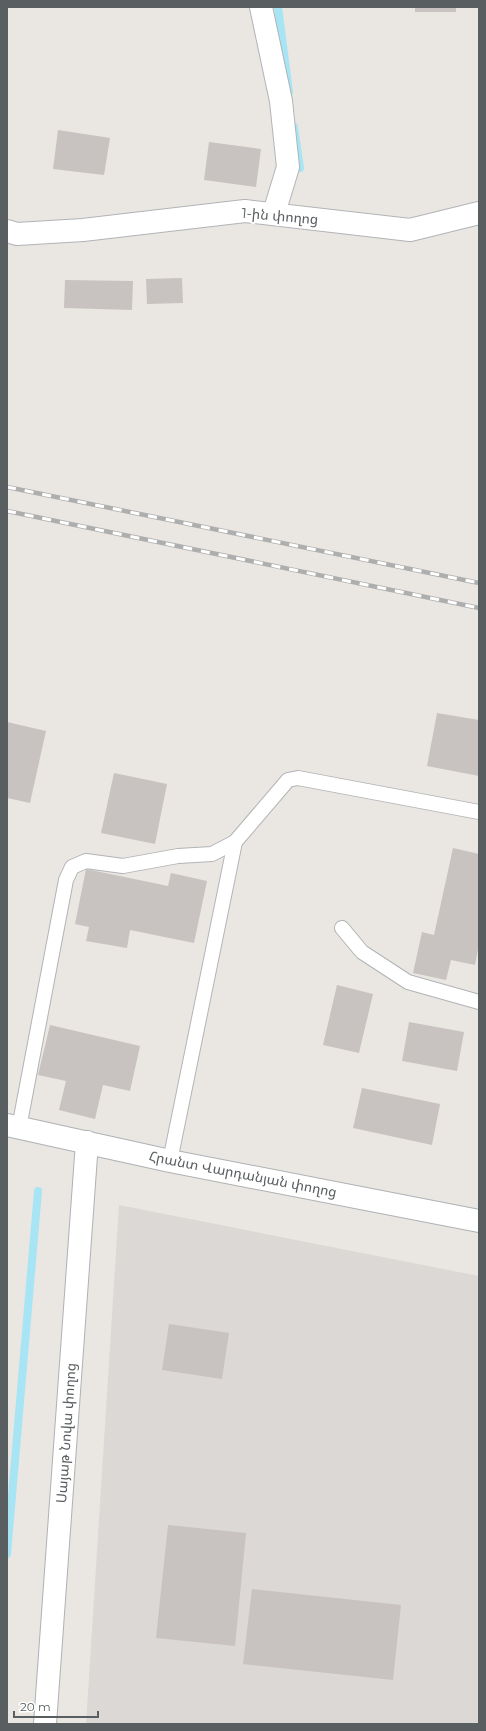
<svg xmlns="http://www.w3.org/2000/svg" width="486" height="1731" font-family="Montserrat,'Noto Sans Armenian',sans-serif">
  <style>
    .industrial { fill: #dcd8d5 }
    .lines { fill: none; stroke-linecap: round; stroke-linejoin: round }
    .stream { stroke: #a7e5f5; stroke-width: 8 }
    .building { fill: #c8c3c0 }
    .lane-casing { stroke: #b1b4b7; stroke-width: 16 }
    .street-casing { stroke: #b1b4b7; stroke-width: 24 }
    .secondary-casing { stroke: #adb2b5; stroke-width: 24 }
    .lane { stroke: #fff; stroke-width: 14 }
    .street { stroke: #fff; stroke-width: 22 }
    .secondary { stroke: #fff; stroke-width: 22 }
    .rail-casing { stroke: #adaeae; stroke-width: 4.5 }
    .rail { stroke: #fff; stroke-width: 3; stroke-dasharray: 9; stroke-linecap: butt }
    .labels { text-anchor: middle; stroke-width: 4; stroke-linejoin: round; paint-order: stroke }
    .street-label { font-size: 14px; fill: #595e60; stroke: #fff }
  </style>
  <rect width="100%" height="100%" fill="#eae6e1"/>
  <polygon class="industrial" points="119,1205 479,1276 479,1724 86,1724"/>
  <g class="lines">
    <g class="stream">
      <polyline points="278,7 289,92"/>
      <polyline points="294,127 300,168"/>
      <polyline points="7,1554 38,1191"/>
    </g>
  </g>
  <g class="building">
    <rect x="415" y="7" width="41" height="5"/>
    <polygon points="58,130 110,138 104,175 53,169"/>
    <polygon points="209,142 261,149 256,187 204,180"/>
    <polygon points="182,278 183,303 147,304 146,279"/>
    <polygon points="65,280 133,281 132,310 64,308"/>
    <polygon points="437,713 479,720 479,776 427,766"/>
    <polygon points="7,722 46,731 30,803 7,798"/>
    <polygon points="114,773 167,784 155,844 101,833"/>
    <polygon points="453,848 479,854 479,944 475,965 451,960 446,980 413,973 422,932 434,935"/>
    <polygon points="86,869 168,886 171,873 207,881 194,943 130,930 127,948 86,941 89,927 75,924"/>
    <polygon points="337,985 373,994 359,1053 323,1045"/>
    <polygon points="409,1022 464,1032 457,1071 402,1061"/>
    <polygon points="50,1025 140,1046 130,1091 103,1085 95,1119 59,1110 66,1081 38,1075"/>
    <polygon points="362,1088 440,1104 432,1145 353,1128"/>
    <polygon points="169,1324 229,1333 222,1379 162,1370"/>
    <polygon points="168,1525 246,1533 235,1646 156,1638"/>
    <polygon points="252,1589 401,1605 393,1680 243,1664"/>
  </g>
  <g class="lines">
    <g class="lane-casing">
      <g id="lane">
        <polyline points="342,928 362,952 408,982 479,1002"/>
        <polyline points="19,1128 66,880 72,867 86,861 123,866 178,856 212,854 235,842 288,780 298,778 479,812"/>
        <polyline points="170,1161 235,842"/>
      </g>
    </g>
    <g class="street-casing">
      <g id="street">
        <polyline points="261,7 281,101 288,167 274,213"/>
        <polyline points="7,231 17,234 83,230 245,211 410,230 479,213"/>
      </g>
    </g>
    <g class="secondary-casing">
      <g id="secondary">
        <polyline points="7,1125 170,1161 479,1221"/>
        <polyline points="45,1724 87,1142"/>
      </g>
    </g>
    <use href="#lane" class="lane"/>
    <use href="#street" class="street"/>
    <use href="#secondary" class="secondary"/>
    <g class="rail-casing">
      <g id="rail">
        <polyline points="7,487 479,583"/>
        <polyline points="7,511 479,608"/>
      </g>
    </g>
    <use href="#rail" class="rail"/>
  </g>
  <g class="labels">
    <g class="street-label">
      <text transform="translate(280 216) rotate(5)" y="5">1-ին փողոց</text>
      <text transform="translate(243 1174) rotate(11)" y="5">Հրանտ Վարդանյան փողոց</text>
      <text transform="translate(66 1433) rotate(-86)" y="5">Սայաթ Նովա փողոց</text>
    </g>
  </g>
  <rect width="486" height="1731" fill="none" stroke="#595e60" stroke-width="16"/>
  <path d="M14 1711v6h84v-6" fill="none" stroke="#595e60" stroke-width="2"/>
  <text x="20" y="1711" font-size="12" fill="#595e60" stroke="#ffffff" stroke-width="3" paint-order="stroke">20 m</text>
</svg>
